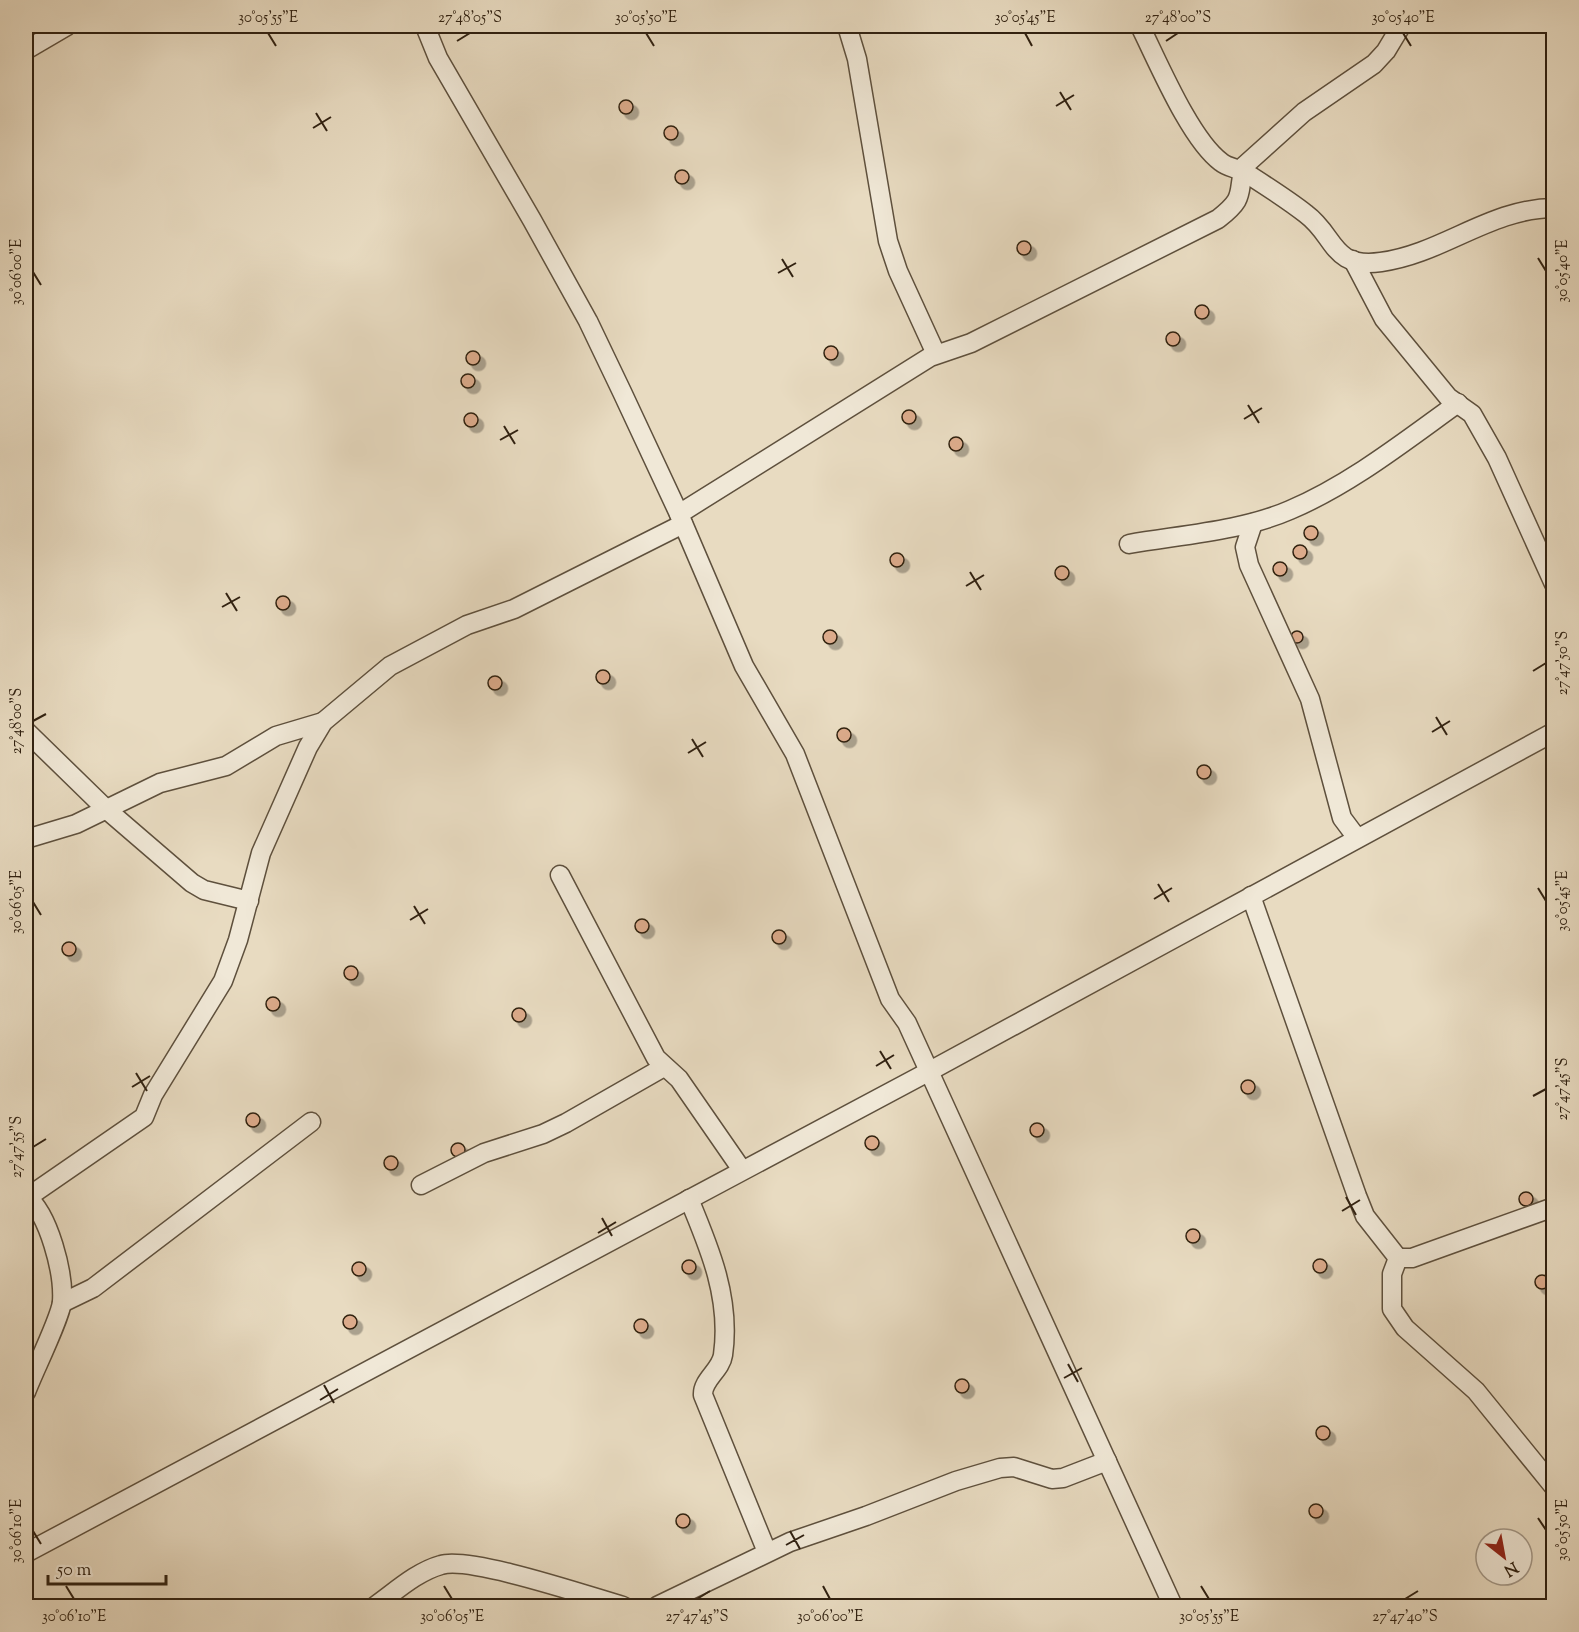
<svg xmlns="http://www.w3.org/2000/svg" width="1579" height="1632" font-family="'Sorts Mill Goudy',serif">
  <style>
    .building { fill: #dcab8b; stroke: #302111; stroke-width: 1.5; filter: url(#shadow) }
    .lines { fill: none; stroke-linecap: round; stroke-linejoin: round }
    .minor-casing { stroke: #5e503d; stroke-width: 21 }
    .minor { stroke: #f0e8d7; stroke-width: 18 }
    .ticks { fill: none; stroke: #302111; stroke-width: 2 }
    .neatline { fill: none; stroke: #302111; stroke-width: 2 }
    .ticks-label { font-size: 15px; text-anchor: middle; fill: #302111 }
  </style>
  <defs>
    <filter id="shadow"><feDropShadow dx="5.5" dy="5.5" stdDeviation="0" flood-color="#0004"/></filter>
  </defs>
  <rect width="100%" height="100%" fill="#e8dbc1"/>
  <filter id="stains"><feTurbulence type="fractalNoise" baseFrequency=".00333" numOctaves="4"/><feColorMatrix values="0 0 0 0 .2 0 0 0 0 .09 0 0 0 0 .02 0 0 0 .5 -.17"/></filter>
  <radialGradient id="worn" r=".72"><stop offset=".6" stop-color="#630" stop-opacity="0"/><stop offset="1" stop-color="#630" stop-opacity=".3"/></radialGradient>
  <g class="building">
    <circle cx="626" cy="107" r="7"/>
    <circle cx="671" cy="133" r="7"/>
    <circle cx="682" cy="177" r="7"/>
    <circle cx="1024" cy="248" r="7"/>
    <circle cx="1202" cy="312" r="7"/>
    <circle cx="1173" cy="339" r="7"/>
    <circle cx="831" cy="353" r="7"/>
    <circle cx="473" cy="358" r="7"/>
    <circle cx="468" cy="381" r="7"/>
    <circle cx="909" cy="417" r="7"/>
    <circle cx="471" cy="420" r="7"/>
    <circle cx="956" cy="444" r="7"/>
    <circle cx="1311" cy="533" r="7"/>
    <circle cx="1300" cy="552" r="7"/>
    <circle cx="897" cy="560" r="7"/>
    <circle cx="1280" cy="569" r="7"/>
    <circle cx="1062" cy="573" r="7"/>
    <circle cx="283" cy="603" r="7"/>
    <circle cx="830" cy="637" r="7"/>
    <circle cx="1297" cy="637" r="6"/>
    <circle cx="603" cy="677" r="7"/>
    <circle cx="495" cy="683" r="7"/>
    <circle cx="844" cy="735" r="7"/>
    <circle cx="1204" cy="772" r="7"/>
    <circle cx="642" cy="926" r="7"/>
    <circle cx="779" cy="937" r="7"/>
    <circle cx="69" cy="949" r="7"/>
    <circle cx="351" cy="973" r="7"/>
    <circle cx="273" cy="1004" r="7"/>
    <circle cx="519" cy="1015" r="7"/>
    <circle cx="1248" cy="1087" r="7"/>
    <circle cx="253" cy="1120" r="7"/>
    <circle cx="1037" cy="1130" r="7"/>
    <circle cx="872" cy="1143" r="7"/>
    <circle cx="458" cy="1150" r="7"/>
    <circle cx="391" cy="1163" r="7"/>
    <circle cx="1526" cy="1199" r="7"/>
    <circle cx="1193" cy="1236" r="7"/>
    <circle cx="1320" cy="1266" r="7"/>
    <circle cx="689" cy="1267" r="7"/>
    <circle cx="359" cy="1269" r="7"/>
    <circle cx="1542" cy="1282" r="7"/>
    <circle cx="350" cy="1322" r="7"/>
    <circle cx="641" cy="1326" r="7"/>
    <circle cx="962" cy="1386" r="7"/>
    <circle cx="1323" cy="1433" r="7"/>
    <circle cx="1316" cy="1511" r="7"/>
    <circle cx="683" cy="1521" r="7"/>
  </g>
  <g class="lines">
    <g class="minor-casing">
      <g id="minor">
        <polyline points="425,26 438,58 532,220 588,321 622,392 679,514 744,666 795,754 890,999 907,1023 1173,1606"/>
        <polyline points="847,26 857,59 888,241 898,271 936,354"/>
        <path d="M 1140,26 C 1158,62 1190,139 1221,162 C 1228,168 1238,168 1246,173 C 1266,186 1287,199 1306,214 C 1336,236 1331,269 1381,262 C 1442,254 1491,208 1554,208"/>
        <polyline points="26,50 67,26"/>
        <polyline points="1353,260 1384,319 1448,397 1472,414 1497,458 1554,584"/>
        <path d="M 679,514 L 930,357 L 971,343 L 1218,219 C 1246,197 1237,195 1244,166 L 1304,112 L 1374,64 L 1386,51 L 1401,26"/>
        <polyline points="1253,523 1245,547 1249,565 1310,699 1342,818 1357,838"/>
        <path d="M 1129,544 C 1180,535 1242,531 1290,510 C 1351,484 1405,441 1458,403"/>
        <polyline points="26,731 106,809 192,883 204,890 249,901"/>
        <polyline points="26,839 76,824 160,783 226,766 276,736 323,722"/>
        <polyline points="560,875 656,1058 679,1079 742,1170"/>
        <polyline points="1251,896 1357,1196 1365,1216 1398,1258"/>
        <polyline points="421,1185 484,1153 543,1134 566,1123 664,1067"/>
        <path d="M 26,1196 C 49,1214 64,1273 62,1302 C 60,1319 33,1373 26,1392"/>
        <polyline points="28,1197 144,1117 153,1095 223,981 238,940 261,853 308,747 323,722 390,666 467,625 514,609 683,524"/>
        <path d="M 689,1199 C 710,1249 731,1299 723,1355 C 721,1370 702,1380 703,1395 L 767,1552"/>
        <polyline points="1398,1258 1392,1274 1392,1309 1405,1328 1476,1391 1554,1487"/>
        <polyline points="1398,1258 1412,1258 1554,1207"/>
        <polyline points="62,1303 93,1288 311,1122"/>
        <polyline points="26,1553 928,1072 1554,732"/>
        <polyline points="26,1605 27,1606"/>
        <path d="M 375,1606 C 395,1592 416,1572 441,1565 C 470,1556 588,1596 623,1606"/>
        <polyline points="657,1606 790,1542 866,1516 956,1481 1000,1468 1014,1467 1052,1479 1063,1478 1107,1461"/>
      </g>
    </g>
    <use href="#minor" class="minor"/>
  </g>
  <path class="ticks" d="M 268,33 L 276,46M 646,33 L 654,46M 1025,33 L 1032,46M 1403,33 L 1411,46M 457,41 L 470,33M 1166,41 L 1178,33M 1060,92 L 1071,110M 1056,106 L 1074,95M 316,113 L 327,131M 313,128 L 331,117M 1538,258 L 1546,271M 782,259 L 793,277M 33,272 L 41,285M 778,273 L 796,263M 1248,405 L 1259,423M 1244,419 L 1262,408M 504,426 L 515,444M 500,440 L 518,430M 970,572 L 981,590M 966,586 L 984,575M 226,593 L 237,611M 222,607 L 240,597M 1533,671 L 1546,663M 1436,717 L 1447,735M 33,721 L 46,714M 1432,732 L 1450,721M 692,739 L 703,757M 688,753 L 706,742M 1158,884 L 1169,902M 1538,888 L 1546,901M 1154,899 L 1172,888M 33,902 L 41,915M 414,906 L 425,924M 410,920 L 428,909M 880,1051 L 891,1069M 876,1066 L 894,1055M 136,1073 L 147,1091M 132,1087 L 150,1076M 1533,1096 L 1546,1089M 33,1147 L 46,1139M 1346,1197 L 1356,1215M 1342,1211 L 1360,1200M 602,1218 L 612,1236M 598,1233 L 616,1222M 1068,1364 L 1078,1382M 1064,1378 L 1082,1368M 324,1385 L 334,1403M 320,1400 L 338,1389M 1538,1518 L 1546,1530M 33,1531 L 41,1544M 790,1531 L 800,1549M 786,1545 L 804,1535M 66,1586 L 74,1599M 444,1586 L 452,1599M 823,1586 L 830,1599M 1201,1586 L 1209,1599M 697,1599 L 710,1591M 1405,1599 L 1418,1591"/>
  <rect width="1579" height="1632" fill="none" stroke="#e8dbc1" stroke-width="66"/>
  <g transform="translate(1504 1557) rotate(149)"><circle r="28" fill="#f0e8d7" stroke="#a39888" stroke-width="1.5"/>
  <path d="M0-4.5L10 22L0 15L-10 22Z" fill="#8f2418"/>
  <text y="-9" font-size="16" font-weight="bold" text-anchor="middle" fill="#302111">N</text>
  </g>
  <path d="M48 1575v9h118v-9" fill="none" stroke="#302111" stroke-width="3"/>
  <text x="57" y="1575" font-size="18" fill="#302111" stroke="#f0e8d7" stroke-width="4.5" paint-order="stroke">50 m</text>
  <rect x="33" y="33" width="1513" height="1566" class="neatline"/>
  <g class="ticks-label">
    <text x="268" y="22">30°05'55"E</text>
    <text x="470" y="22">27°48'05"S</text>
    <text x="646" y="22">30°05'50"E</text>
    <text x="1025" y="22">30°05'45"E</text>
    <text x="1178" y="22">27°48'00"S</text>
    <text x="1403" y="22">30°05'40"E</text>
    <text transform="translate(1562 271) rotate(-90)" y="5">30°05'40"E</text>
    <text transform="translate(16 272) rotate(-90)" y="5">30°06'00"E</text>
    <text transform="translate(1562 663) rotate(-90)" y="5">27°47'50"S</text>
    <text transform="translate(16 721) rotate(-90)" y="5">27°48'00"S</text>
    <text transform="translate(1562 901) rotate(-90)" y="5">30°05'45"E</text>
    <text transform="translate(16 902) rotate(-90)" y="5">30°06'05"E</text>
    <text transform="translate(1562 1089) rotate(-90)" y="5">27°47'45"S</text>
    <text transform="translate(16 1147) rotate(-90)" y="5">27°47'55"S</text>
    <text transform="translate(1562 1530) rotate(-90)" y="5">30°05'50"E</text>
    <text transform="translate(16 1531) rotate(-90)" y="5">30°06'10"E</text>
    <text x="74" y="1621">30°06'10"E</text>
    <text x="452" y="1621">30°06'05"E</text>
    <text x="697" y="1621">27°47'45"S</text>
    <text x="830" y="1621">30°06'00"E</text>
    <text x="1209" y="1621">30°05'55"E</text>
    <text x="1405" y="1621">27°47'40"S</text>
  </g>
  <rect width="100%" height="100%" filter="url(#stains)"/>
  <rect width="100%" height="100%" fill="url(#worn)"/>
</svg>
